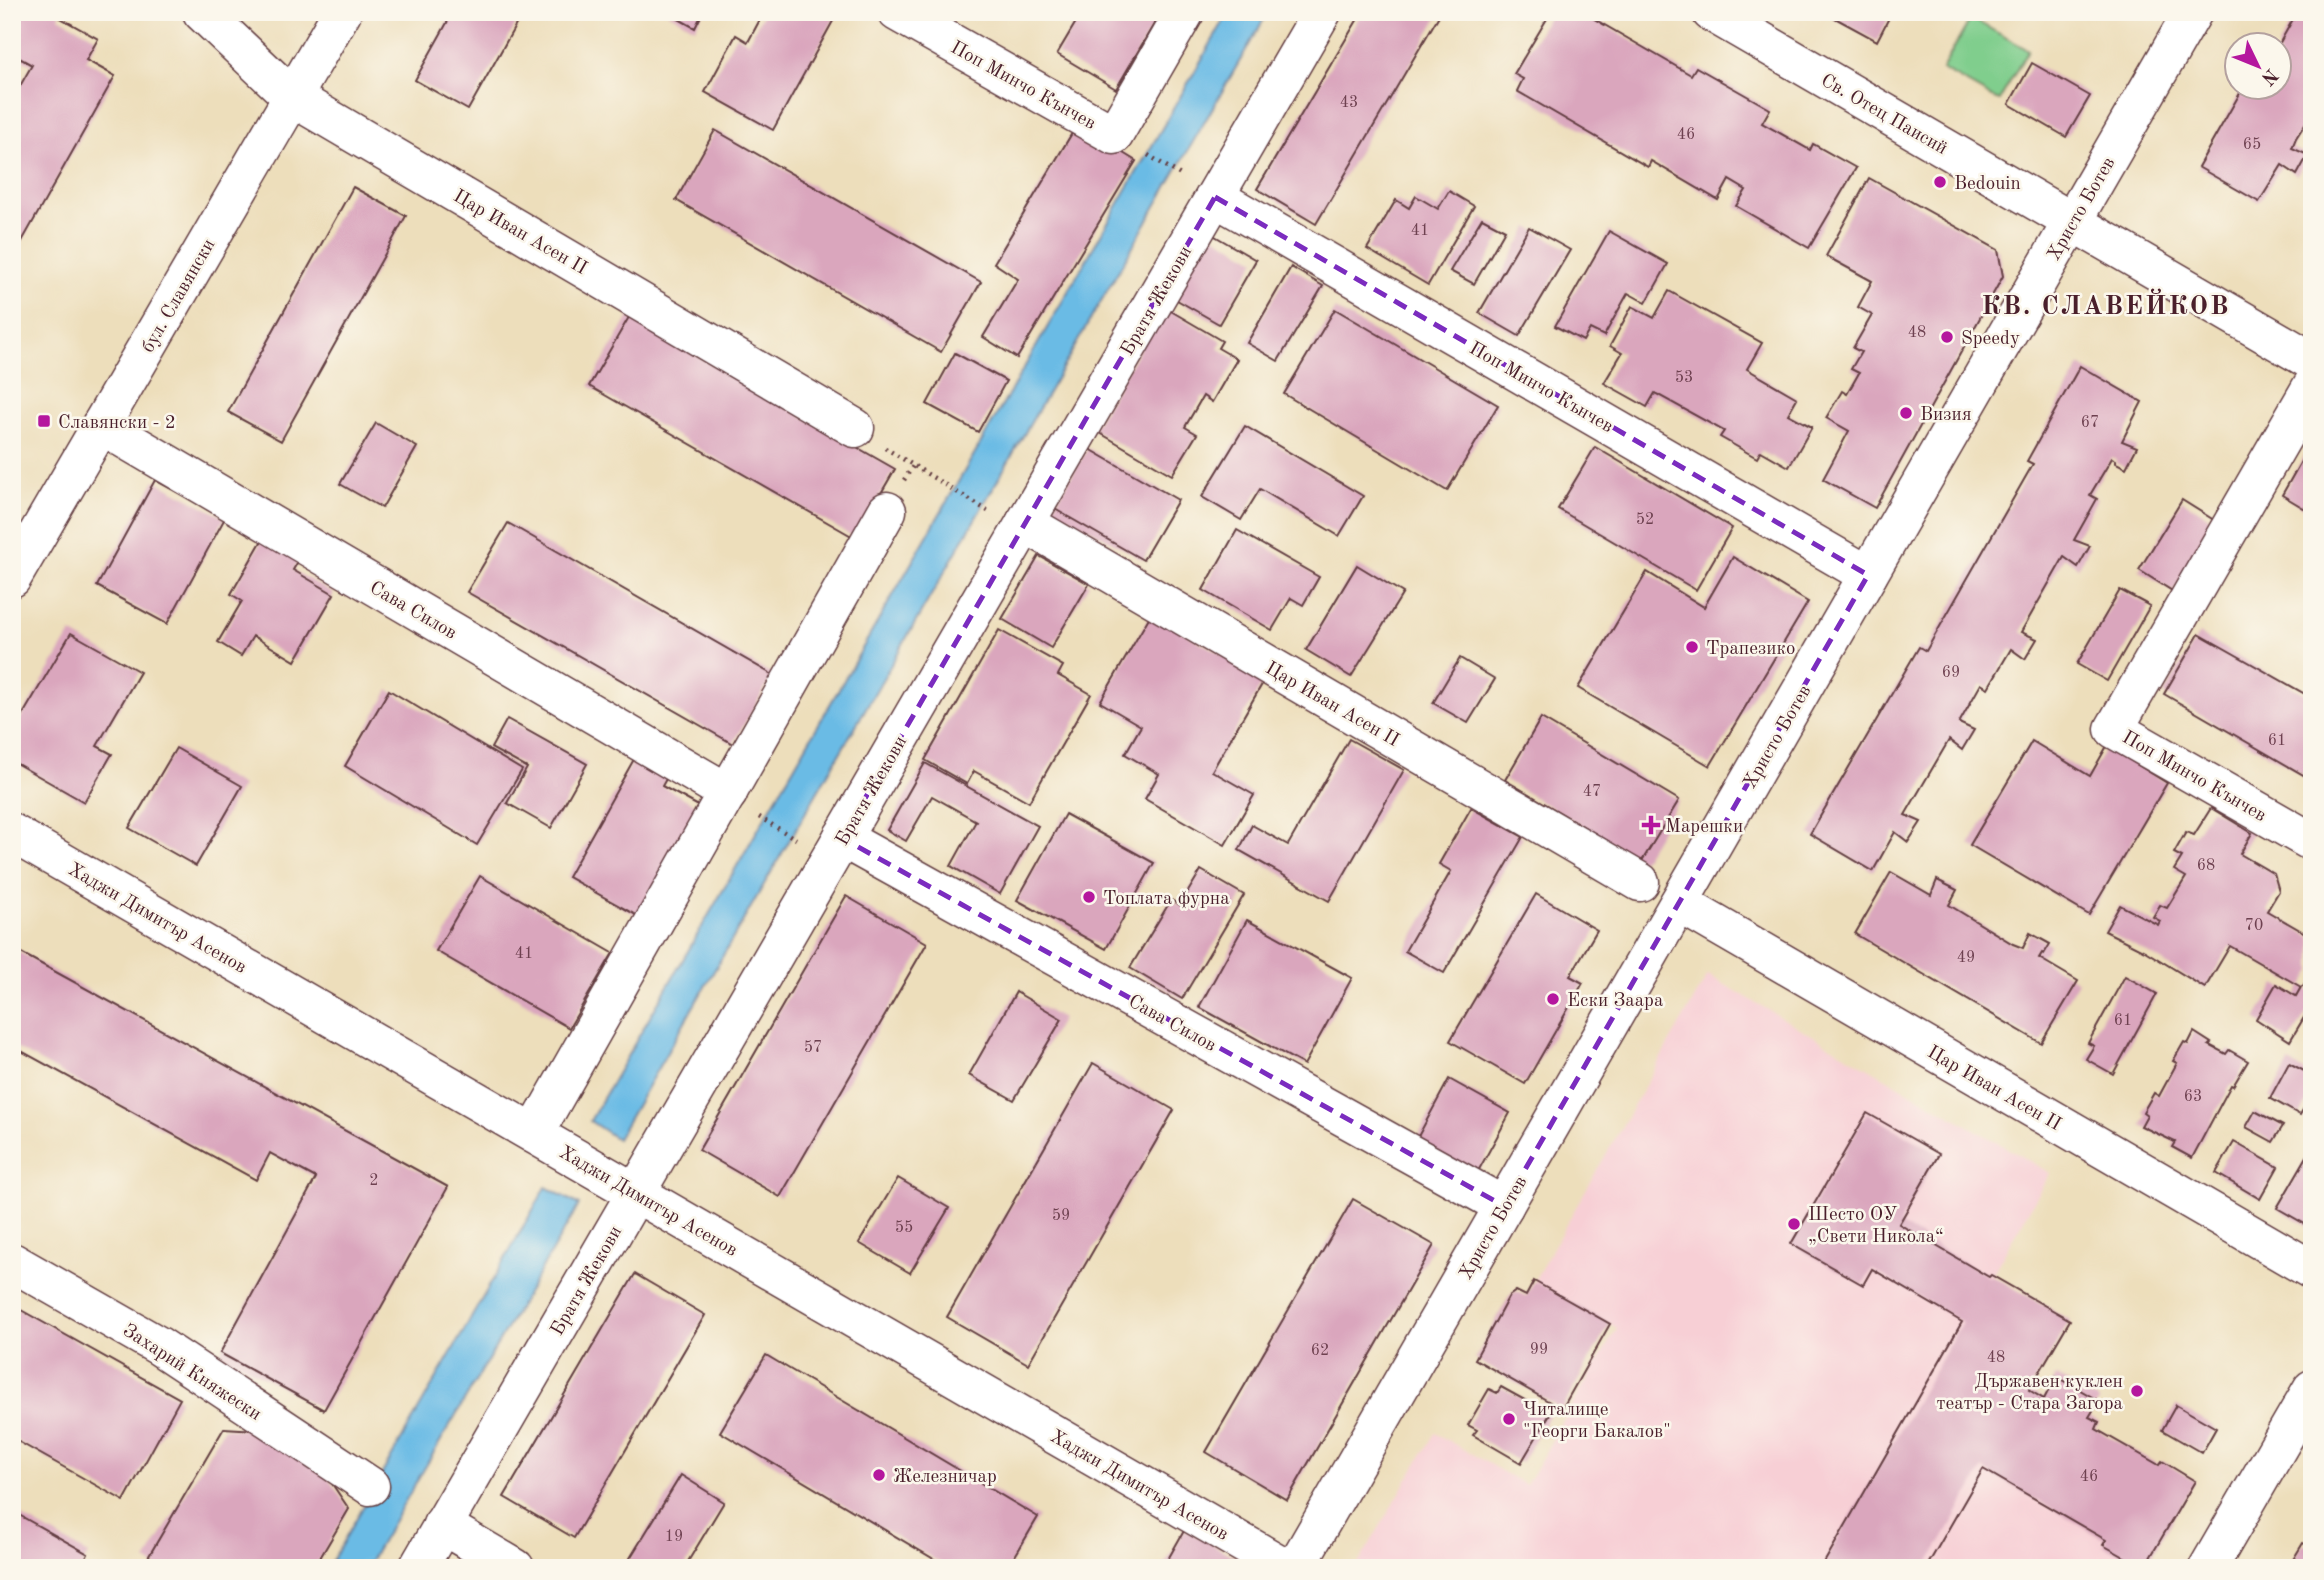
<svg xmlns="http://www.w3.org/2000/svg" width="2324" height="1580" font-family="'Old Standard TT',serif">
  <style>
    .built { fill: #f7cfd5 }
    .green { fill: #80ce8d; stroke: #65765c; stroke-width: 2 }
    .water { fill: #6abbe5; stroke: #5a6d88; stroke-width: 2 }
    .building { fill: #daa6bd }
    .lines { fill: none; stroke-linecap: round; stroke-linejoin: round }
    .minor-casing { stroke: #623c41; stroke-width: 41 }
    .major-casing { stroke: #623c41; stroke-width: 41 }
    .path { stroke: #623c41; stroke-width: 4.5; stroke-dasharray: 2 5; stroke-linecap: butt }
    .minor { stroke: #fff; stroke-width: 38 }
    .major { stroke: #fff; stroke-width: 38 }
    .marked { fill: none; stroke: #7b2cbf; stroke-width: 5; stroke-dasharray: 14 9; stroke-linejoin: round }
    .poi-dot { fill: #b5179e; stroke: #fbf7ec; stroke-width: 2.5 }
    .labels { text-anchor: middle; stroke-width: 5; stroke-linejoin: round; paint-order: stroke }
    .number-label { font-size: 16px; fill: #6e4150 }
    .street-label { font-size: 19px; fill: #4a1f2b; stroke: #fbf7ec }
    .poi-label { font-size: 19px; fill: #4a1f2b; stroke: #fbf7ec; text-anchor: start }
    .district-label { font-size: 26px; font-weight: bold; letter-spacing: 2px; fill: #4a1f2b; stroke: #fbf7ec }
  </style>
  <rect width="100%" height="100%" fill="#fbf7ec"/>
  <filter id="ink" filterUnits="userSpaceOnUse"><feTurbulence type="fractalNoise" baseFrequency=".0143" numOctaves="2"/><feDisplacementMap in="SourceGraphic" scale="14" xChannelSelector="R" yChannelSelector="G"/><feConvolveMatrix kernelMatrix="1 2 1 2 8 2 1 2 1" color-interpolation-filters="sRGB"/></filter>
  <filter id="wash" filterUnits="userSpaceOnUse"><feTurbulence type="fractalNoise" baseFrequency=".00686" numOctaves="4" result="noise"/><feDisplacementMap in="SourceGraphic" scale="28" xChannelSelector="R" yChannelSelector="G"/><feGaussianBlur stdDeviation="1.57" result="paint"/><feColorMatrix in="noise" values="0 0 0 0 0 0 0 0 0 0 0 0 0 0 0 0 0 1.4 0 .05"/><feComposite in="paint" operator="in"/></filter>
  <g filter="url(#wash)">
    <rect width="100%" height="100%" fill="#eddebb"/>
    <polygon class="built" points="1708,975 2050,1173 1992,1275 2070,1320 1983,1469 2106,1540 2104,1545 2143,1568 1364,1568 1358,1564 1435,1433 1526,1485 1617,1328 1534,1281"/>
    <polygon class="green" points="1971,18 2028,50 1999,101 1942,69"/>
    <g class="water">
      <polygon points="1229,12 1268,12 617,1139 590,1121"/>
      <polygon points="546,1187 579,1205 366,1568 328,1568"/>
    </g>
    <g id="blocks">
      <g class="building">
        <polygon points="12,12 61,12 59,17 98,39 86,60 115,76 12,259 12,100 32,65 12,54"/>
        <polygon points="453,12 523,12 468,110 415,80"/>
        <polygon points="666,12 703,12 695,28"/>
        <polygon points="764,12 838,12 773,130 705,92 736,35 748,42"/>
        <polygon points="1082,12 1161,12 1116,89 1057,54"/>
        <polygon points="1362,12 1441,12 1316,224 1257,189"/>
        <polygon points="1551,12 1582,12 1691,75 1696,67 1770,109 1762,123 1810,150 1813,144 1856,168 1809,248 1736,206 1746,190 1729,180 1718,200 1651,161 1648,167 1517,91 1523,79 1514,74"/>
        <polygon points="1838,12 1892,12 1877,41 1835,18"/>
        <polygon points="2297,12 2312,12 2312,113 2296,138 2292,148 2308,155 2297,175 2282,165 2259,202 2198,167 2243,88 2278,88 2278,46"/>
        <polygon points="2032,63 2090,96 2066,137 2009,104"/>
        <polygon points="1077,125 1136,161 1017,358 983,337 1018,279 994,263"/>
        <polygon points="715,130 981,282 941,352 676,200"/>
        <polygon points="1869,178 1998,250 2003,276 1875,508 1823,479 1849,431 1826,418 1842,391 1847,394 1859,373 1851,369 1861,352 1853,348 1872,315 1858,307 1872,281 1826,256"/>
        <polygon points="353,187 406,216 281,441 228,412"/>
        <polygon points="1449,191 1474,206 1428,285 1367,249 1396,200 1409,208 1416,196 1438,209"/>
        <polygon points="1482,218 1505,230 1474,284 1450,271"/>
        <polygon points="1529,227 1570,250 1519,336 1479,313"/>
        <polygon points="1609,231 1668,264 1646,303 1628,293 1604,336 1590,329 1583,341 1555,326"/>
        <polygon points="1208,232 1256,260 1219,324 1170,296"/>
        <polygon points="1291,267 1323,286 1278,361 1247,343"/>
        <polygon points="1669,291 1762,343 1747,369 1797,398 1788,414 1812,427 1789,467 1761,451 1757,458 1720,437 1724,431 1655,393 1647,407 1604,383 1622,353 1610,346 1632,306 1654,318"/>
        <polygon points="1164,307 1222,341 1218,348 1237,359 1212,402 1203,396 1185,427 1197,434 1172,475 1093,429"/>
        <polygon points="1335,309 1498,405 1447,491 1284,394"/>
        <polygon points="629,317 895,469 855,538 589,386"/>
        <polygon points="955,353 1006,381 978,432 927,404"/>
        <polygon points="2080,366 2142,402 2122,441 2137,447 2126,468 2116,463 2116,460 2112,458 2090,495 2097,499 2074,540 2090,546 2078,567 2064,557 2021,632 2037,639 2025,659 2011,649 1988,688 1981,684 1959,723 1974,730 1962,750 1949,740 1905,815 1921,822 1908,842 1895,832 1873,871 1810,834 1919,647 1926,651 2033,464 2027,461"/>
        <polygon points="376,423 417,447 382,508 340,484"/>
        <polygon points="1245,426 1363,496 1339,536 1260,489 1241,520 1202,497"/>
        <polygon points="2312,442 2312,513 2282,495"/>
        <polygon points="1595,447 1732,528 1696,590 1558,509"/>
        <polygon points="1088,448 1178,500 1143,560 1053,508"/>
        <polygon points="155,480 225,518 167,624 97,586"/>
        <polygon points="2182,500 2217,522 2174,592 2139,570"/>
        <polygon points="508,523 773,675 733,744 467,592"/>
        <polygon points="1237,530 1319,577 1303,605 1291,598 1272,630 1203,590"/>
        <polygon points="265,535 301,556 293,570 334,594 295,661 253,636 241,656 218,642 242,601 231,594"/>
        <polygon points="1039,556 1089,584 1051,648 1002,619"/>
        <polygon points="1733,557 1808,602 1710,766 1578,688 1647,572 1704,607"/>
        <polygon points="1357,565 1403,593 1351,677 1306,650"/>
        <polygon points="2120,590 2150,606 2107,681 2077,664"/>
        <polygon points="1151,614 1265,679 1212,771 1254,795 1225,845 1145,799 1159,774 1125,754 1141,726 1100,702"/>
        <polygon points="999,630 1063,666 1058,675 1091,694 1029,802 974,771 967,784 925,760"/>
        <polygon points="71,633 140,672 97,746 112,754 84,802 12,761 12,733"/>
        <polygon points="2199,634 2312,698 2312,780 2164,694"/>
        <polygon points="1460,658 1495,679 1468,723 1433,703"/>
        <polygon points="389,690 522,770 477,845 345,766"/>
        <polygon points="1541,718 1679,800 1642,861 1505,780"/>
        <polygon points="507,719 587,764 551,828 507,803 527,768 491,748"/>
        <polygon points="1349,739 1404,770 1329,901 1239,850 1252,825 1288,845"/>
        <polygon points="2032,741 2090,776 2107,746 2167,783 2089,915 1970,845"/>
        <polygon points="176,748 242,786 196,866 129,828"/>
        <polygon points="638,752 671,770 662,786 704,809 643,919 568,877"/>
        <polygon points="925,763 1038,826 1000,894 951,866 976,821 932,796 906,841 887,830"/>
        <polygon points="1471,808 1523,837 1444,973 1405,951 1451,871 1439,864"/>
        <polygon points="2211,808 2252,833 2240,854 2274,874 2279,891 2267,911 2312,937 2312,971 2303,986 2312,992 2312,1004 2290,1041 2256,1019 2276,984 2296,996 2301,987 2230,946 2205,988 2145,951 2105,931 2120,905 2158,925 2160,921 2153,917 2160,905 2167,908 2186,877 2174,870 2182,857 2174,853 2186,832 2194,835"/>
        <polygon points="1065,814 1154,863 1106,949 1017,900"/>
        <polygon points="1201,870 1244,895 1182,999 1130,968 1171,900 1180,905"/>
        <polygon points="1891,872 1931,895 1937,880 1957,890 1949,905 2013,944 2023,948 2030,933 2050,944 2044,954 2042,953 2039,958 2078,981 2041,1043 1855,934"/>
        <polygon points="480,876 613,953 569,1028 436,951"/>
        <polygon points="1536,894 1597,930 1570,976 1583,983 1525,1084 1450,1041"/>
        <polygon points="846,896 927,943 780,1197 699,1150"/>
        <polygon points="1247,920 1352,978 1304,1065 1199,1007"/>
        <polygon points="12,948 448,1187 324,1410 220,1353 316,1178 270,1153 256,1180 12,1046"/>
        <polygon points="2125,976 2157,994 2113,1074 2086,1059 2094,1046 2088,1043"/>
        <polygon points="1016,992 1062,1019 1014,1100 969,1075"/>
        <polygon points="2194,1032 2211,1043 2209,1045 2226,1054 2229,1050 2248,1061 2233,1086 2231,1085 2192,1158 2172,1147 2175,1142 2141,1126 2147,1115 2143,1112 2154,1093 2159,1096 2177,1063 2173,1061 2184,1042 2188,1044"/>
        <polygon points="1093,1063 1174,1110 1028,1364 947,1317"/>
        <polygon points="2289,1063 2312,1075 2312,1094 2300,1115 2270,1098"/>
        <polygon points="1449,1079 1510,1113 1476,1175 1415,1142"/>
        <polygon points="2255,1111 2283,1126 2273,1142 2246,1127"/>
        <polygon points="1867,1113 1939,1154 1899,1224 1989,1277 1991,1275 2070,1320 2029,1390 2044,1399 2056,1376 2099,1401 2089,1417 2099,1422 2096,1429 2159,1465 2162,1461 2195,1481 2144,1568 2103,1545 2106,1540 1983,1469 1926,1568 1821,1568 1962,1322 1872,1269 1863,1285 1791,1244"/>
        <polygon points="2234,1142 2278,1167 2260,1199 2216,1173"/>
        <polygon points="2312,1148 2312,1228 2277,1208"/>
        <polygon points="898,1178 949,1208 910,1273 859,1243"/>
        <polygon points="1353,1199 1434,1245 1287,1500 1206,1452"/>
        <polygon points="635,1274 705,1315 574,1538 504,1497"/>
        <polygon points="1534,1281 1610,1324 1562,1409 1475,1359 1509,1296 1516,1291 1526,1296"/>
        <polygon points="12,1305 180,1399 124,1501 12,1438"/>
        <polygon points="766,1355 1038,1517 1008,1568 949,1568 720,1432"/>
        <polygon points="1501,1387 1550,1414 1521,1463 1473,1435 1477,1430 1468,1425 1489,1389 1497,1393"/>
        <polygon points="2176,1405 2216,1428 2202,1453 2162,1430"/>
        <polygon points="224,1428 256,1430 324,1472 349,1509 314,1568 158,1568 146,1561"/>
        <polygon points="681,1475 724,1502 684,1568 624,1568"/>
        <polygon points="12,1511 88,1554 81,1568 12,1568"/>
        <polygon points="1185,1529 1254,1568 1163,1568"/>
        <polygon points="2303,1543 2312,1548 2312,1568 2288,1568"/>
      </g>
    </g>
  </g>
  <g filter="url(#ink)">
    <use href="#blocks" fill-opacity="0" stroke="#623c41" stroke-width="2"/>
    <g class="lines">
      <g class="minor-casing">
        <g id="minor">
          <polyline points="202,12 292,97 855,428"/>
          <polyline points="897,12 1114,135 1185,12"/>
          <polyline points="1711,12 2312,361"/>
          <polyline points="1215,197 1868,575"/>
          <polyline points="2312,386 2114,729 2312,842"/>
          <polyline points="101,425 728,793"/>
          <polyline points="1025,523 1640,882"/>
          <polyline points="12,833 1286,1568"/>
          <polyline points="842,838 1504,1206"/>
          <polyline points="1679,903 2312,1270"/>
          <polyline points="534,1134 887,511"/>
          <polyline points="12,1262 159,1346 370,1486"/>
          <polyline points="442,1525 515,1568"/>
          <polyline points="418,1568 1322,12"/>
          <polyline points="1295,1568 2193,12"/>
        </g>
      </g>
      <g class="major-casing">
        <g id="major">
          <polyline points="12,578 342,12"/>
          <polyline points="2208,1568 2312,1389"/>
        </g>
      </g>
      <g class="path">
        <polyline points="1148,155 1182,176"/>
        <polyline points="885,448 988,511"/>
        <polyline points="904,480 913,466"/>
        <polyline points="759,817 796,839"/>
      </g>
      <use href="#minor" class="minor"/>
      <use href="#major" class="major"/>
    </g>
  </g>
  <path class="marked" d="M 1215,197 L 1868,575 L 1504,1206 L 842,838 Z"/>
  <g class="poi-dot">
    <circle cx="1940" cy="182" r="7"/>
    <circle cx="1947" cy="337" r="7"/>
    <circle cx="1906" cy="413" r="7"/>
    <rect x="37" y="414" width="14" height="14" rx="3.5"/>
    <circle cx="1692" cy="647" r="7"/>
    <path d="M1647.5 814.5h7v7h7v7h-7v7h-7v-7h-7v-7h7z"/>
    <circle cx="1089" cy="897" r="7"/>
    <circle cx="1553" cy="999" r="7"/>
    <circle cx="1794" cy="1224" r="7"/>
    <circle cx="2137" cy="1391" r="7"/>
    <circle cx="1509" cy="1419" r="7"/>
    <circle cx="879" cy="1475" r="7"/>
  </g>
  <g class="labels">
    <g class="number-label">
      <text x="1349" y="107">43</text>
      <text x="1686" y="139">46</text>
      <text x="2252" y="149">65</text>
      <text x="1420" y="235">41</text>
      <text x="1917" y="337">48</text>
      <text x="1684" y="382">53</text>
      <text x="2090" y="427">67</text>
      <text x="1645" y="524">52</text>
      <text x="1951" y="677">69</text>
      <text x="2277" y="745">61</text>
      <text x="1592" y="796">47</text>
      <text x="2206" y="870">68</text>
      <text x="2254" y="930">70</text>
      <text x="524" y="958">41</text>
      <text x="1966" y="962">49</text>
      <text x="2123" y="1025">61</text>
      <text x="813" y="1052">57</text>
      <text x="2193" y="1101">63</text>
      <text x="374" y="1185">2</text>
      <text x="1061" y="1220">59</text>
      <text x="904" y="1232">55</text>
      <text x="1539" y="1354">99</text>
      <text x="1320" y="1355">62</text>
      <text x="1996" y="1362">48</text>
      <text x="2089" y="1481">46</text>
      <text x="674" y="1541">19</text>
    </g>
    <g class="street-label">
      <text transform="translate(1024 84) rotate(29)" y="7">Поп Минчо Кънчев</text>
      <text transform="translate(1885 113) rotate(30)" y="7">Св. Отец Паисий</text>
      <text transform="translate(2080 208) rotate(-60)" y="7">Христо Ботев</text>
      <text transform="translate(521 231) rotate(30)" y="7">Цар Иван Асен II</text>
      <text transform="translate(177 295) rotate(-60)" y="7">бул. Славянски</text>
      <text transform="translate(1155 300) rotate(-60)" y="7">Братя Жекови</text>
      <text transform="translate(1542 386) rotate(30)" y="7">Поп Минчо Кънчев</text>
      <text transform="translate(414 609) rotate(30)" y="7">Сава Силов</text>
      <text transform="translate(1333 703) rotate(30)" y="7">Цар Иван Асен II</text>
      <text transform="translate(1776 736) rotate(-60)" y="7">Христо Ботев</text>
      <text transform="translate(2195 775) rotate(30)" y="7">Поп Минчо Кънчев</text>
      <text transform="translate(870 790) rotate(-60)" y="7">Братя Жекови</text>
      <text transform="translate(158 917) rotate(30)" y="7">Хаджи Димитър Асенов</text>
      <text transform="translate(1173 1022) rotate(29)" y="7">Сава Силов</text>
      <text transform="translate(1995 1087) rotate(30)" y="7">Цар Иван Асен II</text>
      <text transform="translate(649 1200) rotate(30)" y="7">Хаджи Димитър Асенов</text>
      <text transform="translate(1492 1227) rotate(-60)" y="7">Христо Ботев</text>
      <text transform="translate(585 1280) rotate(-60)" y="7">Братя Жекови</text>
      <text transform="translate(193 1371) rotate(33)" y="7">Захарий Княжески</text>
      <text transform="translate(1140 1484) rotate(30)" y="7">Хаджи Димитър Асенов</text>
    </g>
    <g class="poi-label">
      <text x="1954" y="189">Bedouin</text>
      <text x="1961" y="344">Speedy</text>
      <text x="1920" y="420">Визия</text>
      <text x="58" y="428">Славянски - 2</text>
      <text x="1706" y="654">Трапезико</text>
      <text x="1665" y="832">Марешки</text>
      <text x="1103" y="904">Топлата фурна</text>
      <text x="1567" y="1006">Ески Заара</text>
      <text x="1808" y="1220">Шесто ОУ<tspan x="1808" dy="22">„Свети Никола“</tspan></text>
      <text x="2123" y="1387" text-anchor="end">Държавен куклен<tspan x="2123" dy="22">театър - Стара Загора</tspan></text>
      <text x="1523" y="1415">Читалище<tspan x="1523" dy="22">"Георги Бакалов"</tspan></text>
      <text x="893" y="1482">Железничар</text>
    </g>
    <g class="district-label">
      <text x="2106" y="314">КВ. СЛАВЕЙКОВ</text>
    </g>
  </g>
  <rect width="2324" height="1580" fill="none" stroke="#fbf7ec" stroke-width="42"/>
  <g transform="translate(2258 66) rotate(133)"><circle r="33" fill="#fbf7ec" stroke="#b4a19f" stroke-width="2"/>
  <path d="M0-5L12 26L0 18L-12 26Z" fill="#b5179e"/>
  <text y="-10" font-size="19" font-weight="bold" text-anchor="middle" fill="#4a1f2b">N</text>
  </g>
</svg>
